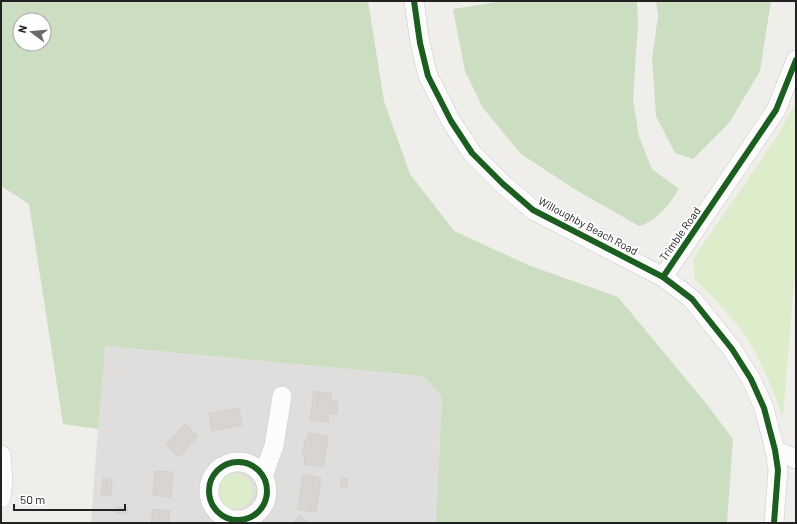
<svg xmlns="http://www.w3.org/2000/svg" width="797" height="524" font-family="Barlow,sans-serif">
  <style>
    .residential { fill: #dfdedc }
    .grass { fill: #ddeccb }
    .forest { fill: #cbdec1; fill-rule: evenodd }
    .building { fill: #d7d4d2; stroke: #d3d0cc }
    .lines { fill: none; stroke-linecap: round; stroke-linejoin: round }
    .minor-casing { stroke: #c9c8c7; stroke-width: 20 }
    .minor { stroke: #fdfcfc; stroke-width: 19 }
    .cycleway-casing { stroke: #fff; stroke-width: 8 }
    .cycleway { stroke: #1b5e20; stroke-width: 6 }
    .labels { text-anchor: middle; stroke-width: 3.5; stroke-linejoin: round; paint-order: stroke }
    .street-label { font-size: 11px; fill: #222; stroke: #fff }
  </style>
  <rect width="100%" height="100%" fill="#f0eeeb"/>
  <polygon class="residential" points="104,346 423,376 442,396 436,523 91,523"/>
  <g class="grass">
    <path d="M 796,102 L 796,258 L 783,417 C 776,400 770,382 762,366 C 747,332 722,305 695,280 L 693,259 L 778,135 Z"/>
    <circle cx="235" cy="491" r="18"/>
  </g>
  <g class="forest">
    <path d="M 1,1 L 368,1 L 384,101 L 410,174 L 454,231 L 528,265 L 618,297 L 705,402 L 733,439 L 727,523 L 436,523 L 442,396 L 423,376 L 105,346 L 98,429 L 63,424 L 29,204 L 1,186 ZM 20,20 L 44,20 L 44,44 L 20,44 Z"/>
    <path d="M 504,1 L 637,1 L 638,23 L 633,99 L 639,137 L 652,169 L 679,189 C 669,205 657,221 639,226 L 576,190 L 521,154 L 483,108 L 465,71 L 453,9 Z"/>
    <polygon points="656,1 771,1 760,71 729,123 693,159 675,153 656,116 652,59 658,16"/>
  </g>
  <g class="building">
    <polygon points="314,391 332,394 331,401 338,402 337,414 329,413 328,422 310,420"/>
    <polygon points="239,408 242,425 212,431 209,414"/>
    <polygon points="185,424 198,436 179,457 166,445"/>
    <polygon points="309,433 328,436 323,467 304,464 305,456 302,456 305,440 307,440"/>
    <polygon points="155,471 173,472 171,497 153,495"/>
    <polygon points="303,475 321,478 316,512 298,509"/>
    <polygon points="103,478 112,479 111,496 101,495"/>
    <polygon points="342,478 348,479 347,487 340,486"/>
    <polygon points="117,507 128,508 127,514 116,513"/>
    <polygon points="153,509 170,511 169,523 151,523"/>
    <polygon points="299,515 309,523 293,523"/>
  </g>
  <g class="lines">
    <g class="minor-casing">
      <g id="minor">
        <polyline points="414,1 420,43 428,76 451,121 472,153 503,184 533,210 663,277 692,299 732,349 751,379 764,408 775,450 778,470 774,523"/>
        <polyline points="663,277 776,110 796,60"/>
        <polyline points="775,450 796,459"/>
        <polyline points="1,455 3,479 1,498"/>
        <circle cx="238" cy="491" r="29"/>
        <polyline points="263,476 274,446 282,396"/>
      </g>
    </g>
    <use href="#minor" class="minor"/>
    <g class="cycleway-casing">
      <g id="cycleway">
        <polyline points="414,1 420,43 428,76 451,121 472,153 503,184 533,210 663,277 692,299 732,349 751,379 764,408 775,450 778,470 774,523"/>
        <polyline points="663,277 776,110 796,60"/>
        <circle cx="238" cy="491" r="29"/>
      </g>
    </g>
    <use href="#cycleway" class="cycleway"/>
  </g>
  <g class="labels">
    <g class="street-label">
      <text transform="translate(588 226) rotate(28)" y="4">Willoughby Beach Road</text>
      <text transform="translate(680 234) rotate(-55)" y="4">Trimble Road</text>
    </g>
  </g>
  <rect width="797" height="524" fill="none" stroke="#222222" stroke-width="4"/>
  <g transform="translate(32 32) rotate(286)"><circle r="19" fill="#ffffff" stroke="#a7a7a7"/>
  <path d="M0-3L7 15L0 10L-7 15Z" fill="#6a6968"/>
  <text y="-6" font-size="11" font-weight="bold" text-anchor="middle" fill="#222222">N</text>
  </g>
  <path d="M14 504v6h111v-6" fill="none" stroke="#222222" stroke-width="2"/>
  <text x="20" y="504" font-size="12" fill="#222222" stroke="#ffffff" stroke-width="3" paint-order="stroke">50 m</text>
</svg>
